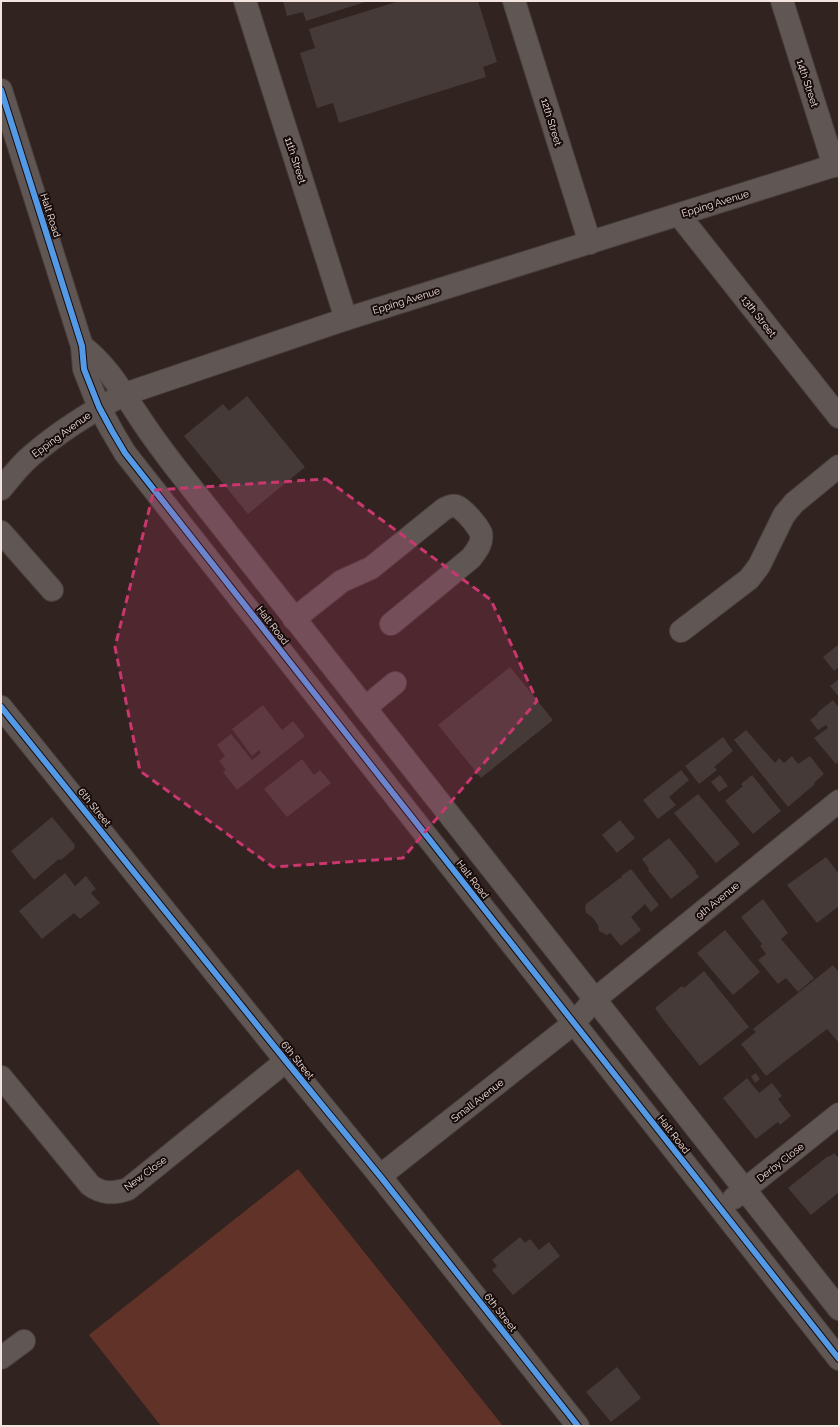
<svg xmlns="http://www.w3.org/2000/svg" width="840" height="1427" font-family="Raleway,sans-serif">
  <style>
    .garden { fill: #613228 }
    .building { fill: #453a37 }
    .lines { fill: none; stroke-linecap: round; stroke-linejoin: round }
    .minor-casing { stroke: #4b403e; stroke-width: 24 }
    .minor { stroke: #605654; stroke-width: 22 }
    .cycleway-casing { stroke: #170c0a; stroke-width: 8 }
    .cycleway { stroke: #5399e6; stroke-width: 6 }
    .marked { fill: #ca376f; fill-opacity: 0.2; stroke: #ca376f; stroke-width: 3; stroke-dasharray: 8 5; stroke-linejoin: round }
    .labels { text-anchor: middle; stroke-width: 4; stroke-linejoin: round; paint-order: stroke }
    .street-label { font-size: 10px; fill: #f4e4e0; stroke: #170c0a }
  </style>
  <rect width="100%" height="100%" fill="#302320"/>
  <polygon class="garden" points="298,1169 503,1426 161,1426 89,1335"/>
  <g class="building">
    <polygon points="283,1 368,1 306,21 303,12 287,16"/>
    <polygon points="399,1 478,1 497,62 483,67 486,77 339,123 333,103 317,108 300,53 315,48 309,29"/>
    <polygon points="247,396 305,467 248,514 184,436 223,404 229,411"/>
    <polygon points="839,644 839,667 834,671 823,657"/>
    <polygon points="510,667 553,720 481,778 438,725"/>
    <polygon points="839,679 839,697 830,686"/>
    <polygon points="833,700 839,708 839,761 836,764 814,738 828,728 826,725 818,730 810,720 818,714 817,713"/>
    <polygon points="263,705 282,730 293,721 305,736 237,790 223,772 226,770 219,761 225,756 217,745 231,734 252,760 261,753 259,750 252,756 232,729"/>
    <polygon points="746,730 775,763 779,758 784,763 792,756 798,764 810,756 824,774 814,783 815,784 788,807 734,740"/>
    <polygon points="723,737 733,751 714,767 717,770 699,784 685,766"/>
    <polygon points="302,759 314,775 320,770 331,783 287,817 264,789"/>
    <polygon points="681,770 689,780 669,797 676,805 658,819 643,800"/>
    <polygon points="720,775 728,786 719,792 711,782"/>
    <polygon points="752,775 781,811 753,834 725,801 743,786 741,784"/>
    <polygon points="698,794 740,844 716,863 674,813"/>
    <polygon points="52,817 75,845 74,846 75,848 61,860 59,859 34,880 11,851"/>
    <polygon points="620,820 635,838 617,853 602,835"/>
    <polygon points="669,838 696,871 695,872 699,877 671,899 648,870 649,869 642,859"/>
    <polygon points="826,857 839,874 839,906 817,923 787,885"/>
    <polygon points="631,869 659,905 651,912 645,904 631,917 641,930 621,946 610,933 607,935 599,931 598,925 592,917 586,913 585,907 586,904 620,878 622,878 621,876"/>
    <polygon points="65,873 75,886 86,876 96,889 91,893 100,903 80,919 74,913 42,939 19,911"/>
    <polygon points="763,899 788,933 781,939 814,978 798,992 786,978 778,984 758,960 766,954 760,946 762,944 741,917"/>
    <polygon points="725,930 760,972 733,995 697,953"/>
    <polygon points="833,965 839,972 839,1043 827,1029 766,1076 741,1044 756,1032 753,1029"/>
    <polygon points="704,971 749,1027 700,1066 665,1022 655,1008 682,986 684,988"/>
    <polygon points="756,1073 760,1079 755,1083 751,1076"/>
    <polygon points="747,1078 759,1093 772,1083 782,1096 778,1099 791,1116 780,1125 778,1122 756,1139 723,1098"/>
    <polygon points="834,1153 839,1158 839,1192 811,1215 788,1188 828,1156 829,1157"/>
    <polygon points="520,1237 525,1243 530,1239 539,1250 549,1242 560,1256 513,1295 492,1270 497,1266 492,1260"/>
    <polygon points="617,1367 641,1398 611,1422 586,1392"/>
  </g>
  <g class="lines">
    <g class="minor-casing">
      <g id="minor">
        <polyline points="245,1 346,319"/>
        <polyline points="514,1 590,243"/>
        <polyline points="782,1 834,166"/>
        <polyline points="1,90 82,346 84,369 99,407 112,431 125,453 574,1023 839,1359"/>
        <polyline points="679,215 839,417"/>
        <path d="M 82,346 C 107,365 121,390 138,415 C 150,434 163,451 176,468 L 839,1309"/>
        <path d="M 1,489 C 11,477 21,464 32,455 C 60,431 92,411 125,394 L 346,319 L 839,164"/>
        <polyline points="1,532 52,590"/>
        <path d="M 294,619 L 342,581 L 371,568 L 444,509 C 448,507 452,505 456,506 C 464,509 477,525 481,533 C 483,543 477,550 471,558 L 391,624"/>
        <polyline points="681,631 749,579 759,566 784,515 794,503 839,466"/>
        <polyline points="1,707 286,1061 380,1176 578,1426"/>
        <polyline points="365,708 395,683"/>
        <path d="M 1,1077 L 90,1185 C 102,1194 113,1194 128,1189 L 286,1061"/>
        <polyline points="380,1176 574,1023 594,1000 839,801"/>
        <polyline points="734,1198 839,1114"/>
        <polyline points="1,1358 24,1341"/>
      </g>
    </g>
    <use href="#minor" class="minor"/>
    <g class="cycleway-casing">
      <g id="cycleway">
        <polyline points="1,90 82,346 84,369 99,407 112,431 125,453 574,1023 839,1359"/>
        <polyline points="1,707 286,1061 380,1176 578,1426"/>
      </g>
    </g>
    <use href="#cycleway" class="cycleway"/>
  </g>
  <path class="marked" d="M 326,479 L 491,600 L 537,701 L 403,858 L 273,867 L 140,771 L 115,647 L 154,490 Z"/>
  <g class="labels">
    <g class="street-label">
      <text transform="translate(808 83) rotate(72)" y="4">14th Street</text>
      <text transform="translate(552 122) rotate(73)" y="4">12th Street</text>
      <text transform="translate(296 160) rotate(72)" y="4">11th Street</text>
      <text transform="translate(715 203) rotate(-17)" y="4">Epping Avenue</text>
      <text transform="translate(51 215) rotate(72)" y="4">Halt Road</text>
      <text transform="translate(406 300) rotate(-17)" y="4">Epping Avenue</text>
      <text transform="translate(759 316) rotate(52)" y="4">13th Street</text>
      <text transform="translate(61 434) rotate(-36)" y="4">Epping Avenue</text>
      <text transform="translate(273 625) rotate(52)" y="4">Halt Road</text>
      <text transform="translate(95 807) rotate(51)" y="4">6th Street</text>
      <text transform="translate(473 879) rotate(52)" y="4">Halt Road</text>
      <text transform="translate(717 900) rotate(-39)" y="4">9th Avenue</text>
      <text transform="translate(298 1060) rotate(51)" y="4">6th Street</text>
      <text transform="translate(477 1100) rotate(-38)" y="4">Small Avenue</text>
      <text transform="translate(674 1134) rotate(52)" y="4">Halt Road</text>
      <text transform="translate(780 1162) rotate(-38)" y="4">Derby Close</text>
      <text transform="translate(145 1173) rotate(-37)" y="4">New Close</text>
      <text transform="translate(501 1312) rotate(52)" y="4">6th Street</text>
    </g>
  </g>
  <rect width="840" height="1427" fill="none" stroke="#f4e4e0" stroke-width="4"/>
</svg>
